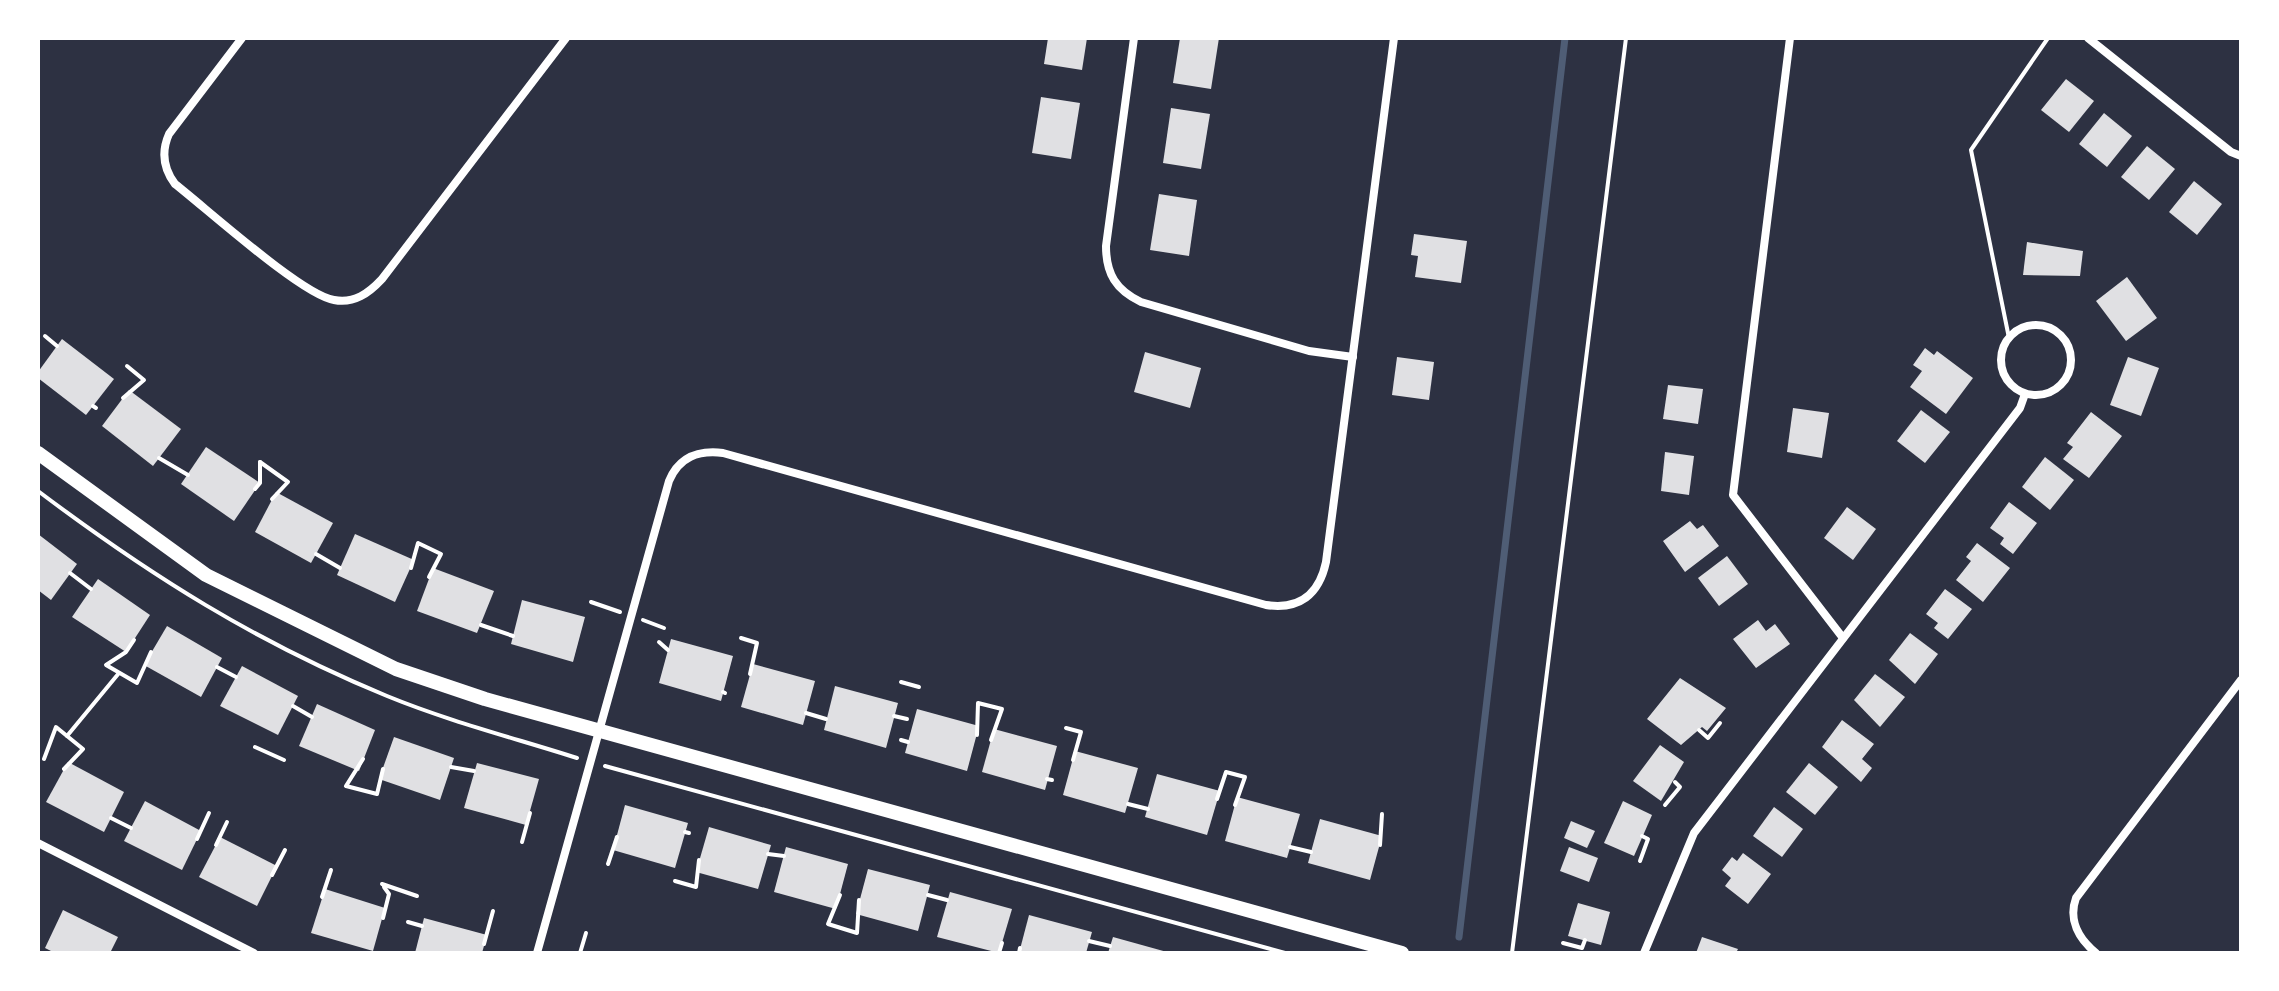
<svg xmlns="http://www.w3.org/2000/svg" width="2279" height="991" font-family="Raleway,sans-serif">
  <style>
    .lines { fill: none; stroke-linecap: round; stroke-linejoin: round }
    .stream { stroke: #4f5d75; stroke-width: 7 }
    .building { fill: #e0e0e3 }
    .path { stroke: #fff; stroke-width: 4 }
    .minor { stroke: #fff; stroke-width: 8 }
    .tertiary { stroke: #fff; stroke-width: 14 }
  </style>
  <rect width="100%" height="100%" fill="#2d3142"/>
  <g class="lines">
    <polyline class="stream" points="1459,937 1565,38"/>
  </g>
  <g class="building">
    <polygon points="1048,38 1087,38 1082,70 1044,64"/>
    <polygon points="1180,38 1219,38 1211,89 1173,83"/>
    <polygon points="2066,79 2094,101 2069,132 2041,110"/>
    <polygon points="1041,97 1080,103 1071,159 1032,153"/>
    <polygon points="1171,108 1210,114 1201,169 1163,163"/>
    <polygon points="2104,113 2132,136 2107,167 2079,144"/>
    <polygon points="2147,146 2175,169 2149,200 2121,177"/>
    <polygon points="2194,181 2222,204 2197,235 2169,212"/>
    <polygon points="1159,194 1197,200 1189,256 1150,250"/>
    <polygon points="1414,234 1467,241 1461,283 1415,277 1418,256 1411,255"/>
    <polygon points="2027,242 2083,251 2080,276 2023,275"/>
    <polygon points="2127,277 2157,318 2126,341 2096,301"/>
    <polygon points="62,339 114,379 86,415 38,378 38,372"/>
    <polygon points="1925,348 1934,355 1937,351 1973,378 1946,414 1910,387 1922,371 1913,365"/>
    <polygon points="1145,352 1201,368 1190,408 1134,392"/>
    <polygon points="1397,357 1434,362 1429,400 1392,395"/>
    <polygon points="2128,357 2159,368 2141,416 2110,405"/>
    <polygon points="1668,385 1703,389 1698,424 1663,419"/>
    <polygon points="129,390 181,429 153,466 102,426"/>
    <polygon points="1793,408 1829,413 1822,458 1787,452"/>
    <polygon points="1921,410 1950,432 1925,463 1897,441"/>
    <polygon points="2091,412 2122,436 2089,478 2063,459 2073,447 2067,443"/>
    <polygon points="206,447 260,483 234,521 181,484"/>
    <polygon points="1665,452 1694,456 1689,495 1661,491"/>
    <polygon points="2045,457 2074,480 2050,510 2022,487"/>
    <polygon points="276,492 333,523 311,563 255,532"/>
    <polygon points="2009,502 2037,523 2013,554 2000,544 2004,538 1990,528"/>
    <polygon points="1847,507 1876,529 1853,560 1824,538"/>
    <polygon points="1690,521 1697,529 1703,525 1719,546 1685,572 1663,541"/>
    <polygon points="38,534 77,564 51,600 38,590"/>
    <polygon points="355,534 414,560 395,602 337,575"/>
    <polygon points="1977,543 2010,568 1983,602 1956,580 1971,561 1966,557"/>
    <polygon points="1727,556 1748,584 1719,606 1698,578"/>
    <polygon points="433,568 494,591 477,633 417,611"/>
    <polygon points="98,579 150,615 126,652 72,617"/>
    <polygon points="1945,589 1972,609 1948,639 1934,628 1938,623 1926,614"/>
    <polygon points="522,600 585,617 573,662 511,644"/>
    <polygon points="1758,620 1766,631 1775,624 1790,644 1756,668 1733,639"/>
    <polygon points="167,626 222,658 201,697 144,665"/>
    <polygon points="1910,633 1938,654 1915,684 1889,660"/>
    <polygon points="671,639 733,656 721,701 659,683"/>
    <polygon points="753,664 815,681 803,725 741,707"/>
    <polygon points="242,666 298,696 278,735 220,706"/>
    <polygon points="1875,674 1905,697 1880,727 1854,700"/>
    <polygon points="1680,678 1726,708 1707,731 1702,727 1681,745 1647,719"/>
    <polygon points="835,686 898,703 886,748 824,730"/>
    <polygon points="317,704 375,730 359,771 299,746"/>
    <polygon points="917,709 979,726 967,771 905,753"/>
    <polygon points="1842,720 1874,744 1862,759 1872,768 1861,782 1822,747"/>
    <polygon points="994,729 1057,746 1045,790 982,772"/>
    <polygon points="394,737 454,758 440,800 379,779"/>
    <polygon points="1660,745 1684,762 1661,801 1633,781"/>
    <polygon points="1075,751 1138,768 1125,813 1063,795"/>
    <polygon points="68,762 124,792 104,832 46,802"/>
    <polygon points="477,763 539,779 526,825 464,808"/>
    <polygon points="1809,763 1838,787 1815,815 1786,792"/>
    <polygon points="1157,774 1220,791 1207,835 1145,817"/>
    <polygon points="1237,797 1300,814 1287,858 1225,841"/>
    <polygon points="145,801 201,831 182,870 124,841"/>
    <polygon points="1623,801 1652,815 1634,856 1604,843"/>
    <polygon points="625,805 688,823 675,868 613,850"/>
    <polygon points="1774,807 1803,829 1782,857 1753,836"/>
    <polygon points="1320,819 1382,836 1370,880 1308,863"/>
    <polygon points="1571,821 1595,831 1587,848 1564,838"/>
    <polygon points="709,827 771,845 758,889 696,872"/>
    <polygon points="220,837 277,866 257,906 199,877"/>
    <polygon points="786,847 848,864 836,909 774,892"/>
    <polygon points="1569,847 1598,858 1589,882 1560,871"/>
    <polygon points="1743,853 1771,874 1748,904 1725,886 1731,878 1722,870 1732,857 1737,861"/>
    <polygon points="868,869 930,885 918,931 856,914"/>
    <polygon points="325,889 385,908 373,951 311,933"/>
    <polygon points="950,892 1012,909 999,953 937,937"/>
    <polygon points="1578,903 1610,912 1601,945 1568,936"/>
    <polygon points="63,910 118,937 110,953 55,953 45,948"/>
    <polygon points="1029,915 1092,932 1086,953 1019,953"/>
    <polygon points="424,918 487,935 482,953 415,953"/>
    <polygon points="1113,937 1167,952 1167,953 1108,953"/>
    <polygon points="1702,937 1738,949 1736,953 1696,953"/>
  </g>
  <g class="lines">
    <g class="path">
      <polyline points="45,336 57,346"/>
      <polyline points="2009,338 1971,150 2048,38"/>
      <polyline points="123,398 144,380 127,366"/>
      <polyline points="93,406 96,408"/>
      <polyline points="159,458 188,475"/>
      <polyline points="260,462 288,482 272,499"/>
      <polyline points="255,489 260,483 260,462"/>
      <path d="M 38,491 C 151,576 256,642 387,696 C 448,721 514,738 577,758"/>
      <polyline points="316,554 340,568"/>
      <polyline points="411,568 418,543 441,554 429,577"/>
      <polyline points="70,573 91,589"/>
      <polyline points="591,602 620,612"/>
      <polyline points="643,620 664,628"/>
      <polyline points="481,625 513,636"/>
      <polyline points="741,638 757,643 750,674"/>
      <polyline points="134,640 126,652 106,665 137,683 151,652"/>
      <polyline points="659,642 668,650"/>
      <polyline points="217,667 236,677"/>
      <polyline points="901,682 919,687"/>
      <polyline points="723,692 725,693"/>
      <polyline points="293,706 312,717"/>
      <polyline points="806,713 826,719"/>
      <polyline points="894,716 907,719"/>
      <polyline points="1066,728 1081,732 1073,760"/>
      <polyline points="1699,730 1708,738 1720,723"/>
      <polyline points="977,735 978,703 1002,709 991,740"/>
      <polyline points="67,736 119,673"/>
      <polyline points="901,740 908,742"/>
      <polyline points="255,747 284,760"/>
      <polyline points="44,759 56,727 83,749 64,769"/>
      <polyline points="363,759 346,786 377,794 383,769"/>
      <polyline points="605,766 1285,953"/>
      <polyline points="451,767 474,771"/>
      <polyline points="1047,779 1052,780"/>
      <polyline points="1217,799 1226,772 1245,777 1235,805"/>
      <polyline points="1128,804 1148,809"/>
      <polyline points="1665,805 1680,787 1675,782"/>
      <polyline points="111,818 131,828"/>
      <polyline points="685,832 689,833"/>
      <polyline points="197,839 209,813"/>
      <polyline points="522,842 530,813"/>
      <polyline points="216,845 227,822"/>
      <polyline points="1380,845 1382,814"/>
      <polyline points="1290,847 1311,852"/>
      <polyline points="768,854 784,856"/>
      <polyline points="1640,861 1648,839 1642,836"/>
      <polyline points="608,864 617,837"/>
      <polyline points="272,875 285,850"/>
      <polyline points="675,881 696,887 699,860"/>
      <polyline points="382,884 417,896"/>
      <polyline points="840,895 828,924 857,933 859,900"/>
      <polyline points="928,895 947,900"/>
      <polyline points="322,897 331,870"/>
      <polyline points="383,918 389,894 384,887"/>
      <polyline points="408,922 422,926"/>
      <polyline points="1089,941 1110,946"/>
      <polyline points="1563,943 1582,948 1585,940"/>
      <polyline points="484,944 493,911"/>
      <polyline points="580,953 586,933"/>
      <polyline points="999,953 1002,943"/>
      <polyline points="1019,953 1020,948"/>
      <polyline points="1512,953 1626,38"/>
    </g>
    <g class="minor">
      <path d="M 242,38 L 169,134 C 161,152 163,168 175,184 C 206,208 302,295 334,300 C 354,304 369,293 382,279 L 566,38"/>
      <path d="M 1134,38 L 1106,246 C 1106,274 1116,290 1141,302 L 1309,351 L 1353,357"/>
      <polyline points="1790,38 1733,495 1843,638"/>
      <polyline points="2088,38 2231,152 2241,156"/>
      <circle cx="2036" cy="360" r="35"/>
      <polyline points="38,843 254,953"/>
      <path d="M 537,953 L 669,481 C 679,457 698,450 723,453 L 1266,605 C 1299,610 1319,595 1326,562 L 1394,38"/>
      <polyline points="1644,953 1694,833 2020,408 2025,394"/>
      <path d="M 2096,953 C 2079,939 2068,920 2076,898 L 2241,680"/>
    </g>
    <polyline class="tertiary" points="38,453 206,575 396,669 485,699 1402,953"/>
  </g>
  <rect width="2279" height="991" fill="none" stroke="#ffffff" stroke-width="80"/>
</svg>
